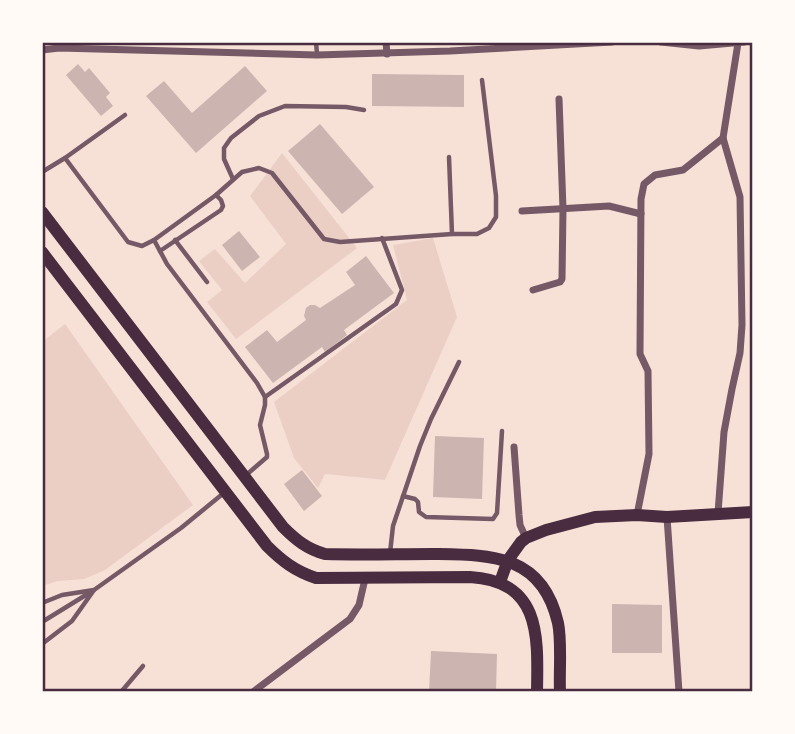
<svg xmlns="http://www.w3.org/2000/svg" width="795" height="734" font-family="'Crimson Pro',serif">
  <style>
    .green { fill: #ebcfc5 }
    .building { fill: #ccb4b1 }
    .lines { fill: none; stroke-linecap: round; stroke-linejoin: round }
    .service { stroke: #755966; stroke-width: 4.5 }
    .minor { stroke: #755966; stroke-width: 7 }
    .secondary { stroke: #4a2c40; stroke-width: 12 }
    .neatline { fill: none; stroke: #4a2c40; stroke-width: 2.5 }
  </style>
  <rect width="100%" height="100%" fill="#f7e1d7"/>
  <g class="green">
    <polygon points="282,153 357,248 236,339 207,302 222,290 199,261 215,249 245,283 286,244 250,196"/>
    <polygon points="433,238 457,317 385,480 325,474 318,488 294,458 274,402 407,300 393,245"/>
    <polygon points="65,324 193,505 105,570 84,579 58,581 42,586 42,342"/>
  </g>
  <g class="building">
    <polygon points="78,64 85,72 89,68 110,93 106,97 113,106 101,116 66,75"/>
    <polygon points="245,66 267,91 196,153 146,96 164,81 192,113"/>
    <polygon points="372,74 464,75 464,107 372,106"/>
    <polygon points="320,124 374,187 342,214 288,151"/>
    <polygon points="239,231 260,257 242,271 222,245"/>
    <polygon points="366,256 394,293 344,330 347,335 325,352 322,347 273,383 245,347 267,330 277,342 306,320 304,316 306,308 310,305 315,305 320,308 355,285 346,272"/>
    <polygon points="435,436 484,438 482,499 433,497"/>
    <polygon points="302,470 322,496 304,511 284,484"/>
    <polygon points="612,604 662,605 662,653 612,653"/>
    <polygon points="431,651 497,654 496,692 429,692"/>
  </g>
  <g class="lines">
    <g class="service">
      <polyline points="316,42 317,54"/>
      <polyline points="449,157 452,234"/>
      <polyline points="65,158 125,115"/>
      <polyline points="42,172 65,158 128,242 142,246 154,240 216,195 242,172 259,168 272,173 324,239 340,242 452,234 477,234 489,228 496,217 496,196 482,80"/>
      <polyline points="233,179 224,159 224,148 231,138 259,116 285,106 346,107 364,110"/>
      <polyline points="154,240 167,264 257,383 265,397 265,405 260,425 267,454 267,457 245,476"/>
      <polyline points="175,240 207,282"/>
      <polyline points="160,251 221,210 223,206 221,200 216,195"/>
      <polyline points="265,397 396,304 402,290 382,238"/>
      <polyline points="403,496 415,499 418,502 419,512 426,517 493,519 497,513 502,431"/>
      <polyline points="390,553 393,526 420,446 431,419 459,362"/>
      <polyline points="42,603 62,595 94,590 181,528 225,492"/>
      <polyline points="42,622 94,590 72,621 42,644"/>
      <polyline points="121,692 143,666"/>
    </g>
    <g class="minor">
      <polyline points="386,42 387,54"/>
      <polyline points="661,42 699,46 744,42"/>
      <polyline points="42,50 59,48 317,55 450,51 612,42"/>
      <polyline points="522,211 609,206 641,214"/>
      <polyline points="533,290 560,282 562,279 563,209 559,99"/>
      <polyline points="514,447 519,515 520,525 526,538"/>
      <polyline points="718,513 724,432 732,389 740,353 742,325 740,197 723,138 738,43"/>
      <polyline points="637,515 649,454 648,371 640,354 641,199 644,184 655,175 683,170 723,138"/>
      <polyline points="667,517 679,692"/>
      <polyline points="253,692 350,619 359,605 365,579"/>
    </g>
    <g class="secondary">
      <path d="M 42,212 L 283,527 C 296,540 307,549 325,554 C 361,555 396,554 432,554 C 490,555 542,553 558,623 C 562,642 559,672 560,692"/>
      <path d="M 42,252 L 267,546 C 282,561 295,571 316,578 L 470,577 C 541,581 538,636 537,692"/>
      <polyline points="500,582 508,560 521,542 526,538 546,530 595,517 637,515 667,517 753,512"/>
    </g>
  </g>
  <rect width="795" height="734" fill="none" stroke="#fffaf5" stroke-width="88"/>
  <rect x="44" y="44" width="707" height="646" class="neatline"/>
</svg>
